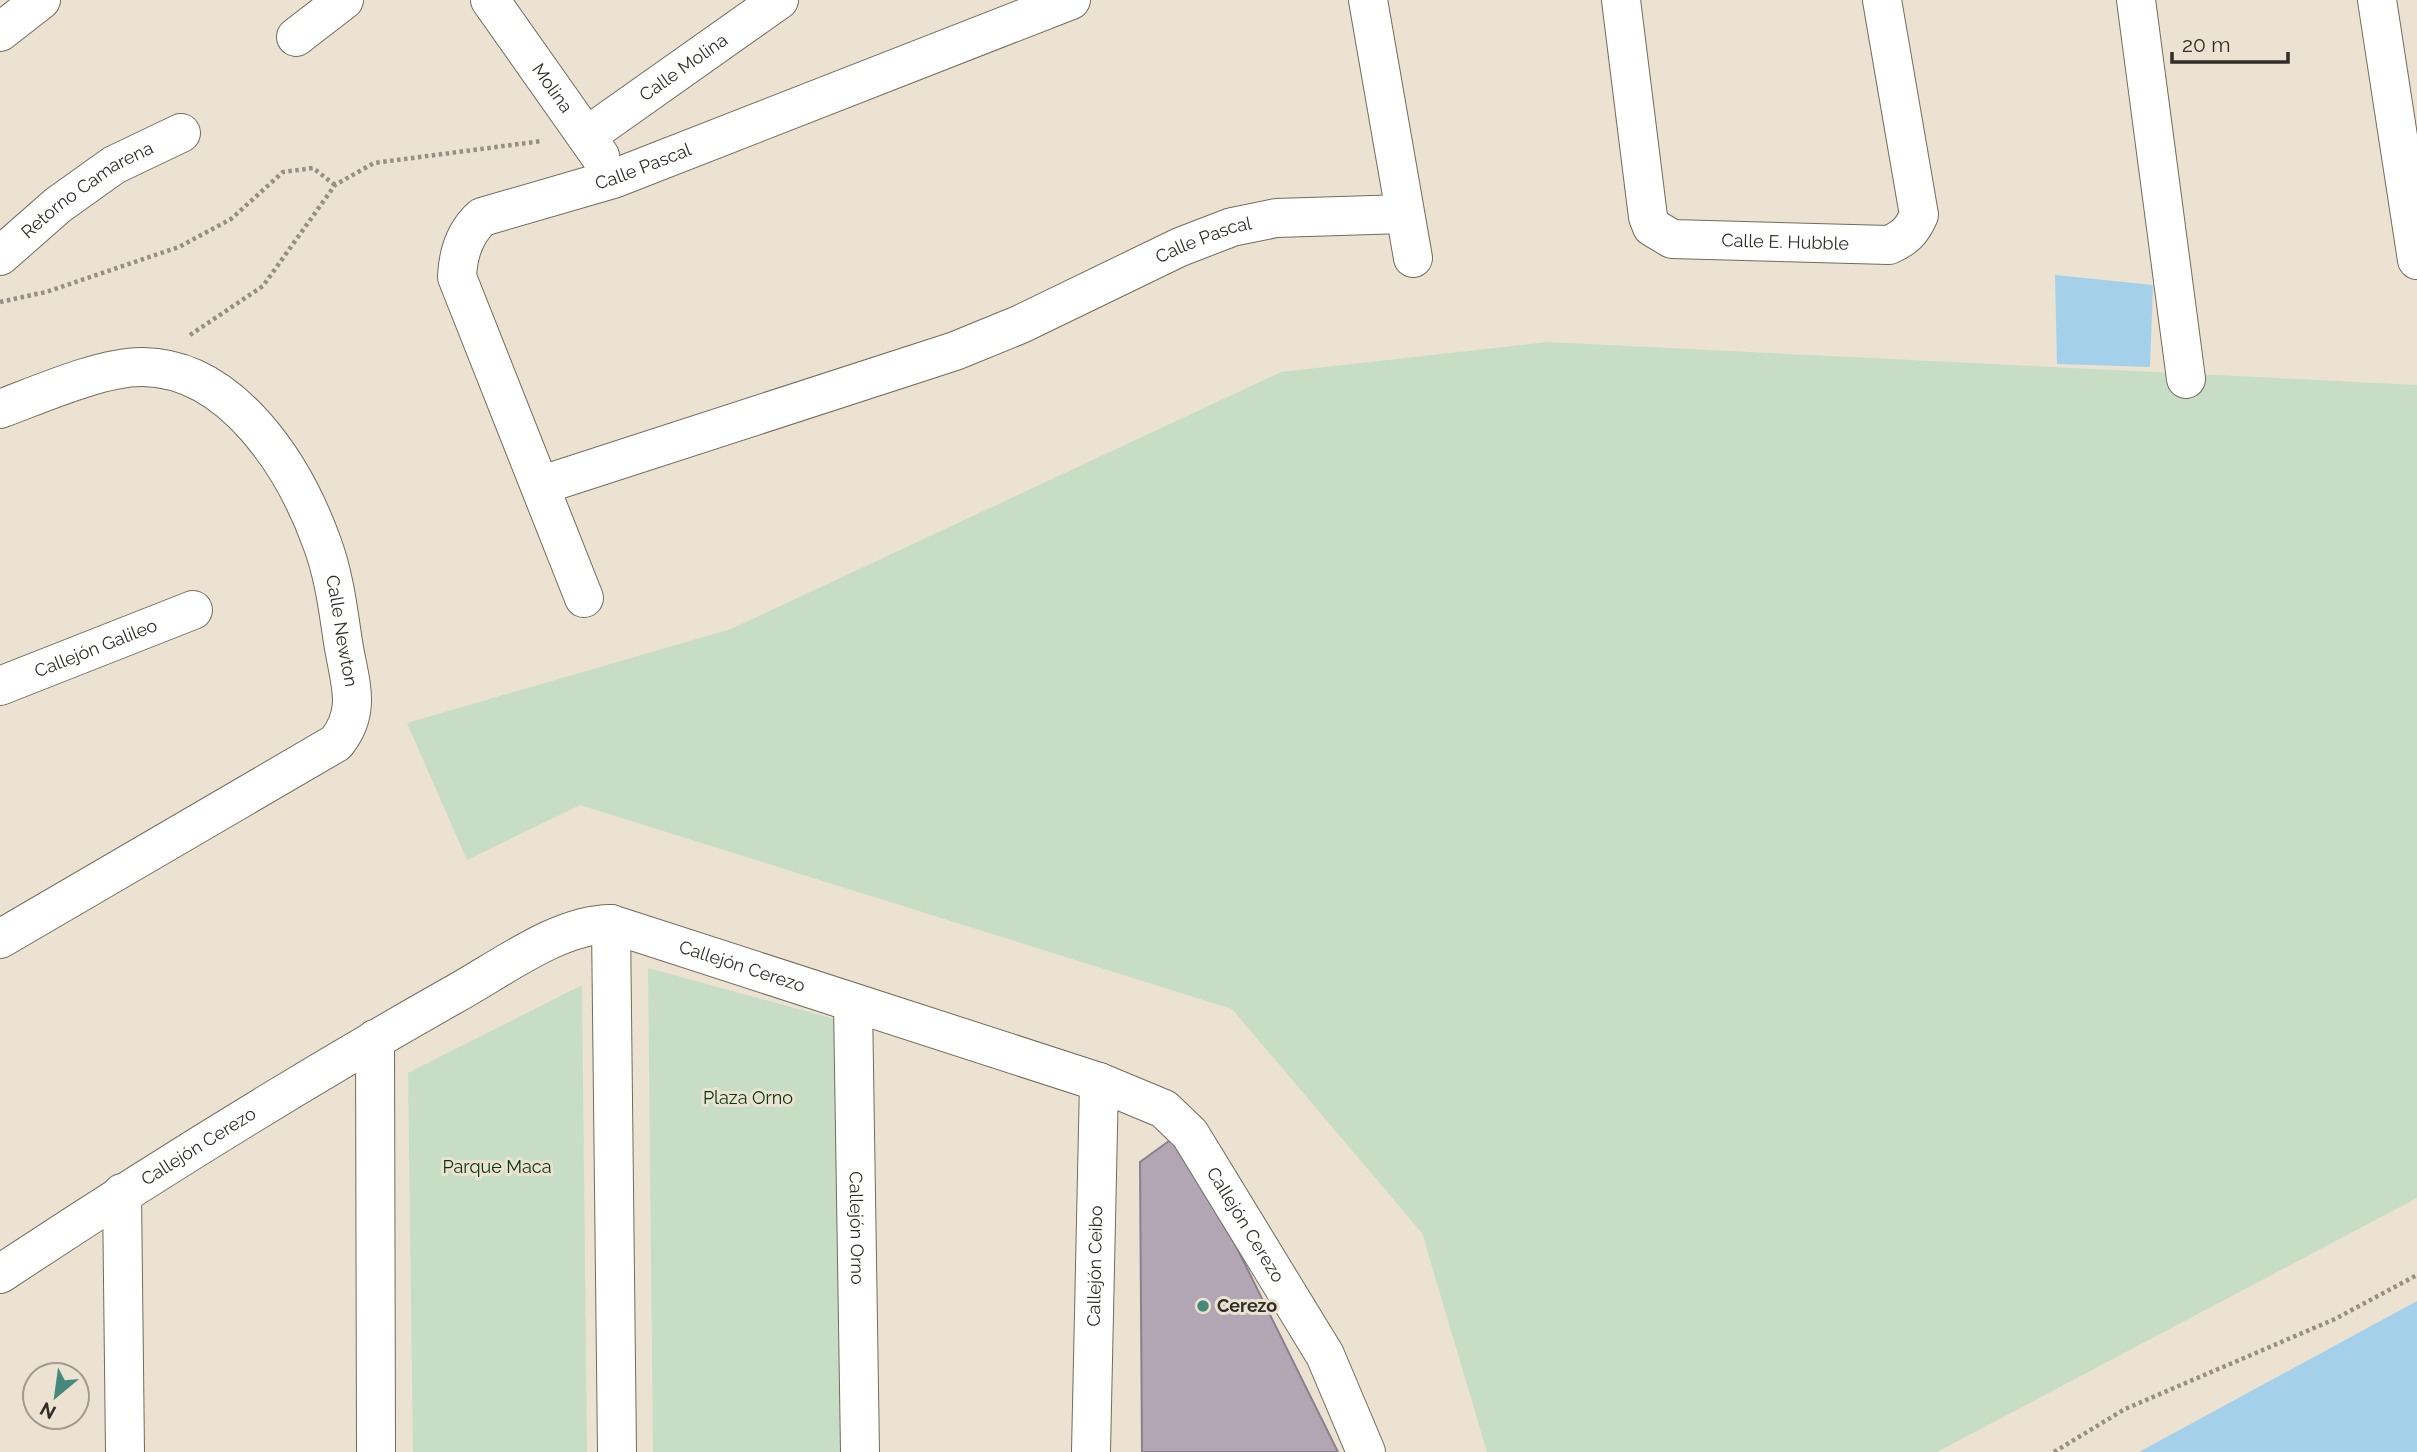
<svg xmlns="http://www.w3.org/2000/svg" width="2417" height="1452" font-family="Raleway,sans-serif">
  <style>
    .green { fill: #c8ddc6 }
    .water { fill: #a4d0ea }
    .building { fill: #b3a6b4; stroke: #8c808d; stroke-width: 2 }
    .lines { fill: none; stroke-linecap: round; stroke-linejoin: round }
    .minor-casing { stroke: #736b5d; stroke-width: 40 }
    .tertiary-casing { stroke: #736b5d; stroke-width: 40 }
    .path { stroke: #958f84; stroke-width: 4.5; stroke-dasharray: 3.5 3.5; stroke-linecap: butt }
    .minor { stroke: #fff; stroke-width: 38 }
    .tertiary { stroke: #fff; stroke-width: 38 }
    .poi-dot { fill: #46897c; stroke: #ebe2d2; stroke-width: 2.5 }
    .labels { text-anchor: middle; stroke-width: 6; stroke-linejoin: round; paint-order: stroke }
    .street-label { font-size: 18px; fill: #312e28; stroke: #ebe2d2 }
    .park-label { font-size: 18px; fill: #053709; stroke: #ebe2d2 }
    .poi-label { font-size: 18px; font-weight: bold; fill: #312e28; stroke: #ebe2d2; text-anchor: start }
  </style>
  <rect width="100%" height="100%" fill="#ebe2d2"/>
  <g class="green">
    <polygon points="1548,342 2417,385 2417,1198 1937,1452 1487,1452 1422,1233 1232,1009 580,805 467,860 407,723 731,629 1281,372"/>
    <polygon points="648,968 846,1022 844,1452 653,1452"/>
    <polygon points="582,985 587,1452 413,1452 408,1073"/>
  </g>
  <g class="water">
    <polygon points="2055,275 2153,285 2150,367 2057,364"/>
    <polygon points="2417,1301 2417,1452 2139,1452"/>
  </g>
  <polygon class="building" points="1180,1133 1338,1452 1142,1452 1140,1162"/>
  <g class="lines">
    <g class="minor-casing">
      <g id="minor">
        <path id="s1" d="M 490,0 L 600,156"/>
        <polyline points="1368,0 1413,258"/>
        <path id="s2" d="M 1621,0 L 1648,217 L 1652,227 L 1672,239 L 1889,245 C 1905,238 1912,231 1919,215 L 1882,0"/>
        <polyline points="2136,0 2186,379"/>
        <polyline points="2377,0 2417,260"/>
        <polyline points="296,37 344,0"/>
        <path id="s3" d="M 588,135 L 779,0"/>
        <path id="s4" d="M 0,256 L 58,205 L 114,165 L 181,133"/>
        <path id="s5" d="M 0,409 C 38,395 103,366 143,367 C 233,368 295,468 322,543 C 334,575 338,609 343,642 C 349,681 363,710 336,743 L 0,939"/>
        <path id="s6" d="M 542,485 L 955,351 L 1021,324 L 1180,247 L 1232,227 L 1276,218 L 1404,214"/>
        <path id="s7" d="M 584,598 L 457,277 C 458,254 464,233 482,217 L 613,179 L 1071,0"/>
        <path id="s8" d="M 0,686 L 193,610"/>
        <polyline points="611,924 617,1452"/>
        <path id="s9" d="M 853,1004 L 860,1452"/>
        <polyline points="375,1039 376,1452"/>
        <polyline points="122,1193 125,1452"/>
        <path id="s10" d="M 0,1274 C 148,1176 299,1082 453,995 C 499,970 558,924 611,924 L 1099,1082 L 1164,1109 L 1190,1134 L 1325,1355 L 1366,1452"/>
        <path id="s11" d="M 1091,1452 L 1099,1082"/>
      </g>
    </g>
    <g class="tertiary-casing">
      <polyline id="tertiary" points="0,32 41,0"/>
    </g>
    <g class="path">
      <polyline points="0,302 46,292 179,247 231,219 283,172 313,168 335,185"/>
      <polyline points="190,335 263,286 335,185 374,163 542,141"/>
      <polyline points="2054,1452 2125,1409 2335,1319 2417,1275"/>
    </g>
    <use href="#minor" class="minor"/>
    <use href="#tertiary" class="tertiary"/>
  </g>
  <circle class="poi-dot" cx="1203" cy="1306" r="7"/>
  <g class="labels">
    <g class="street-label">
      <text dy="6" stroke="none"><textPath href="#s3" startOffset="117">Calle Molina</textPath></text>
      <text dy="6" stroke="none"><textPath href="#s1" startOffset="108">Molina</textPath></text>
      <text dy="6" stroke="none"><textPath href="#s7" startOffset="581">Calle Pascal</textPath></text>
      <text dy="6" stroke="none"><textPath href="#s4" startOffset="110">Retorno Camarena</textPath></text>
      <text dy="6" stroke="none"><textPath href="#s6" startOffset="707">Calle Pascal</textPath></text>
      <text dy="6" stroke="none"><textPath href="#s2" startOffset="366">Calle E. Hubble</textPath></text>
      <text dy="6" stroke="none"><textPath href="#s5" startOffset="506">Calle Newton</textPath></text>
      <text dy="6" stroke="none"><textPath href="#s8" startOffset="103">Callejón Galileo</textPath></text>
      <text dy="6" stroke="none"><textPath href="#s10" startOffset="845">Callejón Cerezo</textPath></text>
      <text dy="6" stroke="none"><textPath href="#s10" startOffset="236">Callejón Cerezo</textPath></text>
      <text dy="6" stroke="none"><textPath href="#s10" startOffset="1433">Callejón Cerezo</textPath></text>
      <text dy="6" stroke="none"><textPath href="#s9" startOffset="224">Callejón Orno</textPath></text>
      <text dy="6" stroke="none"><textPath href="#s11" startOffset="186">Callejón Ceibo</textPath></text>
    </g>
    <g class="park-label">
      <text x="748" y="1104">Plaza Orno</text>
      <text x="497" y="1173">Parque Maca</text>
    </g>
    <g class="poi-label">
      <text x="1217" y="1312">Cerezo</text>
    </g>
  </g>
  <g transform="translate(56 1396) rotate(209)"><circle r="33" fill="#ebe2d2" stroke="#a19a8e" stroke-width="2"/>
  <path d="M0-5L12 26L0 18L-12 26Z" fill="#46897c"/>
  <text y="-10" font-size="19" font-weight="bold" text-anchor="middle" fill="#312e28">N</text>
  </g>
  <path d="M2172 52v10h116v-10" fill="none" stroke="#312e28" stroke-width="3.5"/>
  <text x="2182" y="52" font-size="21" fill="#312e28" stroke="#ebe2d2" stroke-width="5" paint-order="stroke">20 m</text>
</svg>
